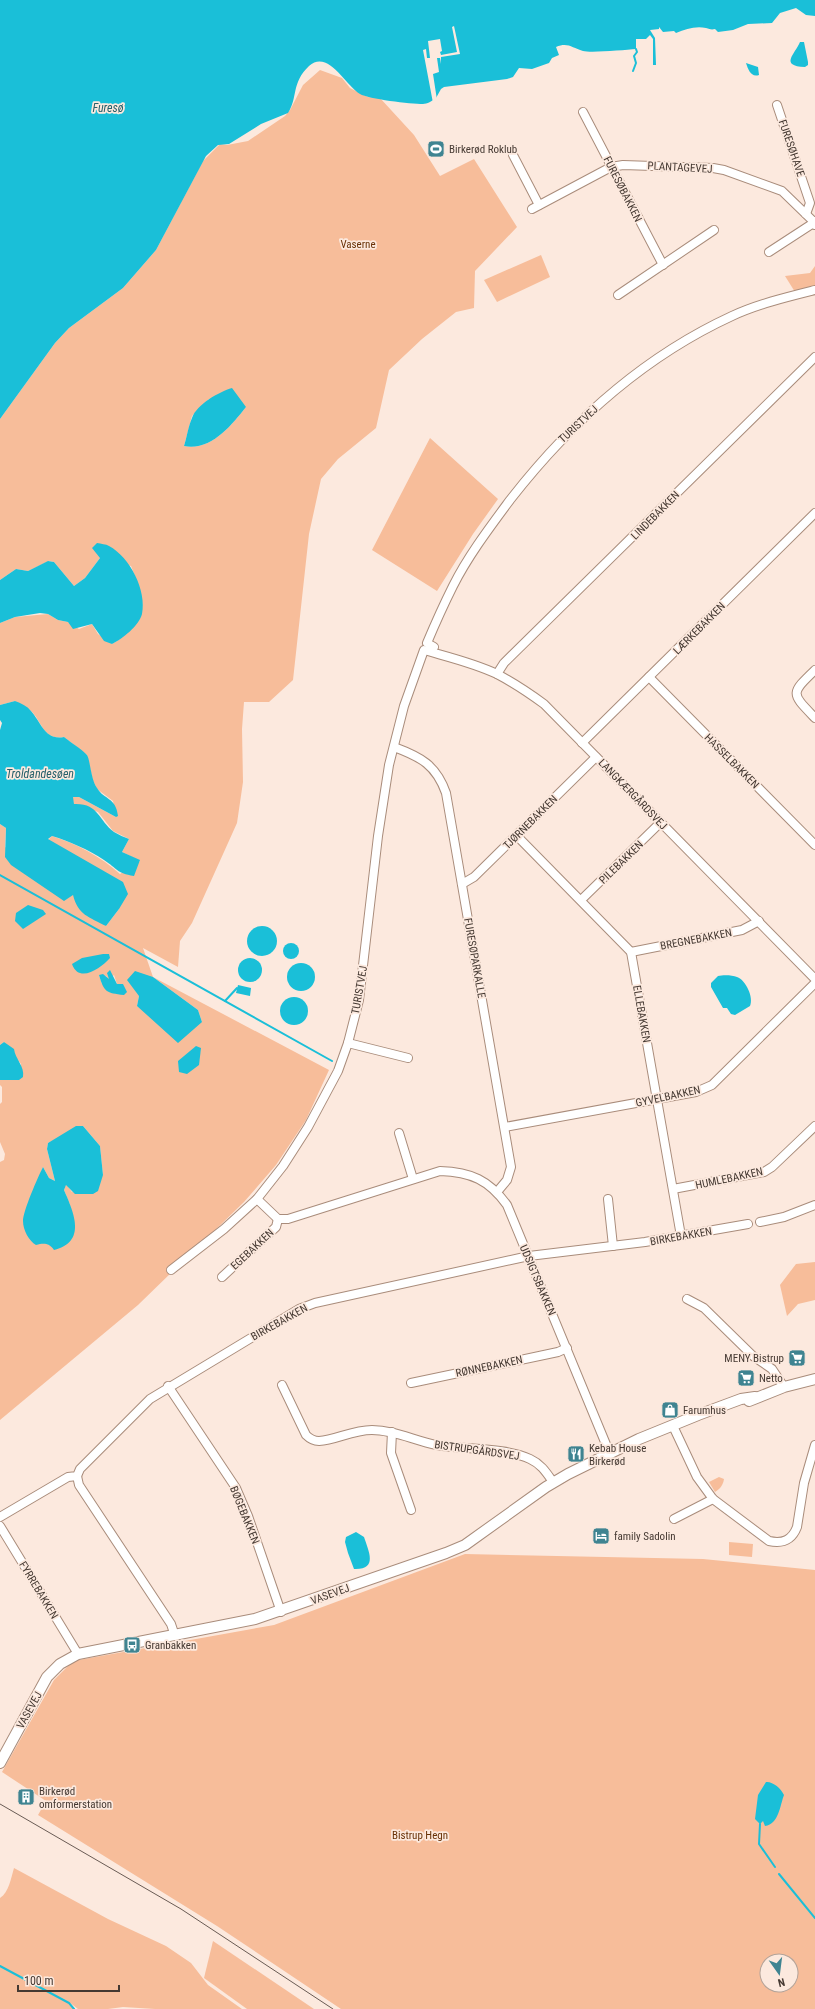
<svg xmlns="http://www.w3.org/2000/svg" width="815" height="2009" font-family="'Roboto Condensed',sans-serif">
  <style>
    .green { fill: #f7bd9a; fill-rule: evenodd }
    .water { fill: #1abfd8 }
    .pier { fill: #fce9de }
    .lines { fill: none; stroke-linecap: round; stroke-linejoin: round }
    .stream { stroke: #1abfd8; stroke-width: 2 }
    .minor-casing { stroke: #a98c7b; stroke-width: 10 }
    .tertiary-casing { stroke: #a98c7b; stroke-width: 12 }
    .minor { stroke: #fff; stroke-width: 8 }
    .tertiary { stroke: #fff; stroke-width: 10 }
    .tram { stroke: #695b54; stroke-width: 1 }
    .labels { text-anchor: middle; stroke-width: 3.5; stroke-linejoin: round; paint-order: stroke }
    .street-label { font-size: 11px; fill: #453932; stroke: #fce9de }
    .poi-label { font-size: 11px; fill: #453932; stroke: #fce9de; text-anchor: start }
    .park-label { font-size: 11px; fill: #693207; stroke: #fce9de }
    .water-label { font-size: 12px; font-style: italic; fill: #26606b; stroke: #fce9de }
  </style>
  <rect width="100%" height="100%" fill="#fce9de"/>
  <g class="green">
    <path d="M 320,70 L 342,78 L 350,88 L 368,97 L 380,98 L 414,135 L 440,176 L 474,159 L 517,227 L 475,271 L 474,308 L 456,312 L 422,339 L 389,370 L 376,428 L 338,459 L 321,479 L 309,534 L 293,680 L 269,702 L 244,702 L 242,729 L 243,782 L 237,823 L 192,923 L 180,941 L 178,967 L 143,948 L 153,977 L 329,1070 L 306,1120 L 276,1165 L 244,1202 L 138,1305 L 0,1420 L 0,1162 L 4,1160 L 5,1154 L 0,1142 L 0,1104 L 2,1102 L 2,1087 L 0,1085 L 0,1080 L 19,1080 L 21,1064 L 4,1042 L 0,1045 L 0,824 L 6,828 L 5,847 L 73,895 L 106,926 L 119,909 L 79,858 L 48,840 L 52,836 C 77,844 100,856 120,874 L 140,861 L 122,852 L 129,839 L 113,831 L 98,812 L 74,804 L 72,797 L 79,797 L 116,817 L 113,801 L 97,789 L 93,781 L 87,755 L 64,737 C 43,741 42,721 31,711 C 27,707 20,704 15,701 L 0,705 L 0,623 L 15,617 L 48,614 L 58,620 L 68,622 L 79,629 L 92,624 L 98,634 L 112,644 C 118,641 122,637 127,633 C 152,612 141,592 131,566 L 100,558 L 85,578 L 74,586 L 54,562 L 49,561 L 28,571 L 16,569 L 0,580 L 0,419 L 55,343 L 69,328 L 123,288 L 156,250 L 203,161 L 220,144 L 227,145 L 248,141 L 285,116 L 290,110 L 303,85 ZM 209,399 L 246,407 C 231,426 211,451 184,446 L 192,416 ZM 99,975 L 106,976 L 109,980 L 114,975 L 117,984 L 120,985 L 102,984 ZM 153,977 L 198,1010 L 202,1022 L 137,1006 L 139,996 ZM 83,1126 L 100,1146 L 103,1175 L 72,1192 L 66,1184 L 64,1190 L 69,1202 L 75,1227 L 52,1246 L 45,1243 L 23,1220 L 43,1167 L 49,1178 L 55,1181 L 47,1149 L 48,1143 Z"/>
    <polygon points="541,255 550,277 497,302 484,280"/>
    <polygon points="815,266 815,287 795,292 785,276 810,273"/>
    <polygon points="430,438 498,499 473,534 437,591 372,550"/>
    <polygon points="815,1262 815,1300 798,1304 787,1316 780,1285 796,1264"/>
    <path d="M 719,1477 L 724,1479 C 723,1485 720,1489 715,1492 L 709,1482 Z"/>
    <polygon points="729,1542 753,1544 752,1557 729,1555"/>
    <path d="M 465,1554 L 703,1559 L 815,1570 L 815,2009 L 341,2009 L 217,1926 L 38,1815 L 46,1801 L 2,1772 L 54,1680 L 73,1661 L 274,1625 ZM 767,1961 L 791,1961 L 791,1985 L 767,1985 Z"/>
    <path d="M 14,1868 L 108,1919 L 166,1946 L 191,1963 L 208,1985 L 242,2009 L 155,2009 L 123,2007 L 108,2009 L 78,2009 L 69,2002 L 75,2009 L 0,2009 L 0,1898 C 9,1892 11,1878 14,1868 Z"/>
    <polygon points="213,1941 314,2009 247,2009 204,1978"/>
  </g>
  <g class="water">
    <path d="M 0,0 L 815,0 L 815,16 L 806,15 L 796,8 L 780,13 L 772,23 L 748,24 L 733,30 L 718,32 L 715,29 C 711,30 710,29 706,28 C 695,26 686,29 676,33 L 674,31 L 663,32 L 659,27 L 659,29 L 650,30 L 655,38 L 656,65 L 653,65 L 653,39 L 650,35 L 646,39 L 636,39 L 636,49 C 625,50 591,53 583,51 C 572,48 568,42 556,47 L 559,55 L 552,58 L 549,63 L 532,69 L 519,68 L 513,77 L 507,79 L 444,87 L 441,89 L 436,98 C 432,101 427,104 423,104 C 411,104 368,99 360,94 C 345,85 328,49 309,66 C 291,83 298,98 288,113 L 261,124 L 229,144 L 218,145 L 206,156 L 156,250 L 123,288 L 69,328 L 55,343 L 0,419 Z"/>
    <path d="M 800,42 L 804,42 L 808,62 L 808,65 L 805,67 C 779,66 795,54 800,42 Z"/>
    <path d="M 746,63 L 758,67 L 759,75 C 751,78 748,69 746,63 Z"/>
    <path d="M 232,388 L 246,407 C 231,426 211,451 184,446 C 187,437 188,427 192,418 C 197,404 219,392 232,388 Z"/>
    <path d="M 97,543 C 101,544 106,544 109,546 C 130,557 147,591 142,614 C 139,626 122,639 112,644 L 104,641 L 92,624 L 73,629 L 68,622 L 58,620 L 48,614 L 40,613 L 15,617 L 0,623 L 0,580 L 16,569 L 28,571 L 48,561 L 54,562 L 74,586 L 85,578 L 100,558 L 92,548 Z"/>
    <path d="M 15,701 C 21,703 27,706 31,711 C 41,722 45,741 64,737 C 69,741 84,751 87,755 C 90,759 91,780 97,788 C 104,800 116,797 118,816 L 116,817 L 79,797 L 73,797 L 74,804 C 99,803 98,820 114,832 C 119,835 124,837 129,839 L 122,852 L 140,860 L 134,876 C 116,873 118,869 104,860 C 89,850 69,841 52,836 L 48,839 L 123,882 L 128,894 L 119,909 L 106,926 C 89,917 78,915 73,895 L 64,901 L 11,865 L 5,857 L 6,828 L 0,824 L 0,730 L 2,723 L 0,720 L 0,705 Z"/>
    <polygon points="28,905 43,910 46,914 23,929 15,921 16,913"/>
    <circle cx="262" cy="941" r="15"/>
    <circle cx="291" cy="951" r="8"/>
    <path d="M 103,954 L 109,954 L 110,958 C 101,968 79,984 72,964 L 82,958 Z"/>
    <circle cx="250" cy="970" r="12"/>
    <circle cx="301" cy="977" r="14"/>
    <path d="M 110,970 L 117,984 L 123,984 L 127,992 L 124,995 C 106,993 104,992 99,975 L 103,974 L 109,979 L 107,973 Z"/>
    <polygon points="135,971 153,977 198,1010 202,1022 178,1043 137,1006 139,996 127,980"/>
    <path d="M 718,976 C 723,975 732,975 737,977 C 746,980 754,998 750,1006 L 735,1015 L 731,1014 L 727,1008 L 723,1008 L 711,987 L 711,983 Z"/>
    <polygon points="238,985 251,988 250,996 236,993"/>
    <circle cx="294" cy="1011" r="14"/>
    <path d="M 4,1042 L 14,1049 C 15,1059 25,1066 23,1077 L 19,1080 L 0,1080 L 0,1045 Z"/>
    <polygon points="196,1046 201,1048 199,1065 187,1074 179,1072 178,1061"/>
    <path d="M 76,1126 L 83,1126 L 100,1146 L 103,1175 L 98,1191 L 93,1194 L 75,1194 L 66,1185 L 64,1190 C 74,1213 87,1242 54,1250 C 49,1243 44,1243 36,1245 C 29,1241 23,1230 23,1221 C 23,1211 38,1177 43,1167 L 49,1178 L 55,1181 L 47,1149 L 48,1143 Z"/>
    <path d="M 356,1532 L 364,1537 C 369,1552 378,1570 354,1569 L 348,1553 L 345,1542 L 346,1537 Z"/>
    <path d="M 766,1782 C 772,1781 781,1788 784,1795 C 780,1805 779,1824 765,1826 L 763,1821 L 760,1824 L 755,1819 L 758,1795 Z"/>
  </g>
  <polygon class="pier" points="454,26 460,54 441,57 441,64 440,58 437,58 439,72 433,74 437,100 433,103 423,50 426,49 427,58 430,58 428,41 440,39 442,51 440,52 441,55 457,52 452,27"/>
  <g class="lines">
    <g class="stream">
      <polyline points="633,71 636,63 634,56 637,52 636,49"/>
      <polyline points="0,875 332,1061"/>
      <polyline points="225,1001 237,988"/>
      <polyline points="760,1824 759,1844 775,1867"/>
      <polyline points="779,1874 815,1918"/>
      <polyline points="0,1966 69,2003 74,2009"/>
    </g>
    <g class="minor-casing">
      <g id="minor">
        <polyline points="777,105 810,203 806,214"/>
        <polyline points="583,112 663,265"/>
        <polyline points="513,155 539,205"/>
        <polyline points="532,209 611,167 623,165 713,168 724,170 782,191 814,222"/>
        <polyline points="769,252 815,222"/>
        <polyline points="618,295 714,230"/>
        <path d="M 434,647 L 427,643 C 435,624 444,604 453,586 C 468,556 490,527 510,500 C 570,423 643,357 732,316 C 758,304 787,297 815,290"/>
        <path d="M 815,670 C 790,694 791,693 815,718"/>
        <polyline points="497,674 504,663 815,357"/>
        <polyline points="649,677 815,845"/>
        <polyline points="582,743 815,513"/>
        <path d="M 394,747 C 421,757 436,765 446,793 L 511,1167 L 507,1180 L 497,1192"/>
        <polyline points="517,836 631,952 681,1236"/>
        <polyline points="462,884 474,877 596,757"/>
        <polyline points="581,900 660,823"/>
        <polyline points="631,952 742,930 759,921"/>
        <polyline points="348,1043 408,1058"/>
        <polyline points="505,1127 696,1092 712,1085 815,983"/>
        <polyline points="399,1133 413,1179"/>
        <polyline points="673,1189 764,1172 772,1167 815,1126"/>
        <path d="M 257,1199 L 278,1219 L 288,1219 L 440,1171 C 471,1172 489,1180 507,1205 L 610,1454"/>
        <polyline points="608,1199 613,1246"/>
        <polyline points="760,1222 784,1217 815,1205"/>
        <path d="M 171,1270 L 224,1229 L 257,1199 L 283,1166 L 308,1127 L 338,1071 L 348,1043 L 359,1000 L 378,836 L 389,765 L 404,706 L 424,650 C 448,657 474,663 497,674 C 514,683 529,693 544,704 L 815,979"/>
        <polyline points="222,1277 276,1227 278,1219"/>
        <polyline points="687,1299 704,1308 753,1356 772,1369 784,1387"/>
        <polyline points="411,1383 558,1352 567,1348"/>
        <path d="M 282,1385 L 306,1435 C 309,1438 313,1441 319,1441 C 336,1440 352,1430 372,1430 C 395,1430 415,1441 437,1445 C 466,1450 504,1447 530,1459 C 541,1464 546,1472 553,1482"/>
        <polyline points="168,1386 236,1488 248,1516 281,1612"/>
        <path d="M 673,1426 L 697,1477 L 713,1499 L 769,1541 C 783,1544 792,1540 797,1527 L 804,1483 L 815,1445"/>
        <polyline points="392,1432 391,1453 411,1510"/>
        <polyline points="77,1476 79,1485 171,1624 175,1636"/>
        <polyline points="0,1517 68,1477 77,1476 80,1469 150,1399 299,1309 315,1303 529,1256 645,1242 748,1224"/>
        <polyline points="674,1519 713,1499"/>
        <polyline points="0,1526 78,1654"/>
      </g>
    </g>
    <g class="tertiary-casing">
      <g id="tertiary">
        <polyline points="814,222 815,224"/>
        <polyline points="749,1401 784,1387 815,1379"/>
        <polyline points="0,1763 47,1677 60,1664 78,1654 255,1619 446,1553 465,1545 546,1487 568,1474 639,1439 698,1415 741,1399 755,1397"/>
      </g>
    </g>
    <use href="#minor" class="minor"/>
    <use href="#tertiary" class="tertiary"/>
    <polyline class="tram" points="0,1804 181,1909 333,2009"/>
  </g>
  <defs>
    <g id="stadium-square" transform="scale(0.9)"><rect x="-9" y="-9" width="18" height="18" rx="4" fill="#3f8491" stroke="#fce9de"/><path d="M0-5a6.5 5 0 1 0 0 10a6.5 5 0 1 0 0-10ZM-3.5-1.8h7v3.6h-7Z" fill="#fff"/></g>
    <g id="supermarket-square" transform="scale(0.9)"><rect x="-9" y="-9" width="18" height="18" rx="4" fill="#3f8491" stroke="#fce9de"/><path d="M-6-5.5h2.5l.6 2H6L4.5 2H-2.5L-4.4-4H-6ZM-1.5 3.2a1.3 1.3 0 1 0 .1 0ZM3 3.2a1.3 1.3 0 1 0 .1 0Z" fill="#fff"/></g>
    <g id="shop-square" transform="scale(0.9)"><rect x="-9" y="-9" width="18" height="18" rx="4" fill="#3f8491" stroke="#fce9de"/><path d="M-5-2.5h2.3a2.7 3.5 0 0 1 5.4 0H5L5.5 6h-11ZM-1.5-2.5h3a1.5 2.3 0 0 0-3 0Z" fill="#fff"/></g>
    <g id="restaurant-square" transform="scale(0.9)"><rect x="-9" y="-9" width="18" height="18" rx="4" fill="#3f8491" stroke="#fce9de"/><path d="M-5-6h1v4h1v-4h1v4h1v-4h1v5L-1.5 .5V6h-2V.5L-5-1ZM5-6V6H3V1.5H1.5Q1.5-4 5-6Z" fill="#fff"/></g>
    <g id="hotel-square" transform="scale(0.9)"><rect x="-9" y="-9" width="18" height="18" rx="4" fill="#3f8491" stroke="#fce9de"/><path d="M-6-4.5h1.5V1H6V5H4.5V3h-9V5H-6ZM-4 0a1.8 1.8 0 1 1 3.6 0ZM.5 0V-2.5h3Q6-2.5 6 0Z" fill="#fff"/></g>
    <g id="bus-square" transform="scale(0.9)"><rect x="-9" y="-9" width="18" height="18" rx="4" fill="#3f8491" stroke="#fce9de"/><path d="M-5-6H5V4H4V6H2V4H-2V6H-4V4H-5ZM-3.5-4V0h7V-4ZM-3.5 1.2v1.5H-2V1.2ZM2 1.2v1.5H3.5V1.2Z" fill="#fff"/></g>
    <g id="building-square" transform="scale(0.9)"><rect x="-9" y="-9" width="18" height="18" rx="4" fill="#3f8491" stroke="#fce9de"/><path d="M-4-6H4V6H1V3H-1V6H-4ZM-2.5-4.3h1.7v1.8h-1.7ZM.8-4.3h1.7v1.8H.8ZM-2.5-1h1.7V.8h-1.7ZM.8-1h1.7V.8H.8Z" fill="#fff"/></g>
  </defs>
  <g fill-rule="evenodd">
    <use href="#stadium-square" x="436" y="149"/>
    <use href="#supermarket-square" x="797" y="1358"/>
    <use href="#supermarket-square" x="746" y="1378"/>
    <use href="#shop-square" x="670" y="1410"/>
    <use href="#restaurant-square" x="576" y="1454"/>
    <use href="#hotel-square" x="601" y="1536"/>
    <use href="#bus-square" x="132" y="1645"/>
    <use href="#building-square" x="26" y="1797"/>
  </g>
  <g class="labels">
    <g class="street-label">
      <text transform="translate(792 148) rotate(71)" y="4">FURESØHAVE</text>
      <text transform="translate(680 167) rotate(3)" y="4">PLANTAGEVEJ</text>
      <text transform="translate(623 189) rotate(63)" y="4">FURESØBAKKEN</text>
      <text transform="translate(578 424) rotate(-43)" y="4">TURISTVEJ</text>
      <text transform="translate(655 515) rotate(-45)" y="4">LINDEBAKKEN</text>
      <text transform="translate(699 628) rotate(-45)" y="4">LÆRKEBAKKEN</text>
      <text transform="translate(732 761) rotate(45)" y="4">HASSELBAKKEN</text>
      <text transform="translate(633 794) rotate(46)" y="4">LANGKÆRGÅRDSVEJ</text>
      <text transform="translate(530 822) rotate(-45)" y="4">TJØRNEBAKKEN</text>
      <text transform="translate(621 862) rotate(-44)" y="4">PILEBAKKEN</text>
      <text transform="translate(696 939) rotate(-11)" y="4">BREGNEBAKKEN</text>
      <text transform="translate(475 958) rotate(80)" y="4">FURESØPARKALLE</text>
      <text transform="translate(359 990) rotate(-80)" y="4">TURISTVEJ</text>
      <text transform="translate(642 1014) rotate(80)" y="4">ELLEBAKKEN</text>
      <text transform="translate(668 1096) rotate(-12)" y="4">GYVELBAKKEN</text>
      <text transform="translate(729 1178) rotate(-12)" y="4">HUMLEBAKKEN</text>
      <text transform="translate(681 1236) rotate(-10)" y="4">BIRKEBAKKEN</text>
      <text transform="translate(252 1249) rotate(-43)" y="4">EGEBAKKEN</text>
      <text transform="translate(538 1280) rotate(67)" y="4">UDSIGTSBAKKEN</text>
      <text transform="translate(279 1322) rotate(-29)" y="4">BIRKEBAKKEN</text>
      <text transform="translate(489 1366) rotate(-12)" y="4">RØNNEBAKKEN</text>
      <text transform="translate(477 1450) rotate(8)" y="4">BISTRUPGÅRDSVEJ</text>
      <text transform="translate(245 1515) rotate(68)" y="4">BØGEBAKKEN</text>
      <text transform="translate(39 1590) rotate(59)" y="4">FYRREBAKKEN</text>
      <text transform="translate(330 1594) rotate(-20)" y="4">VASEVEJ</text>
      <text transform="translate(29 1710) rotate(-61)" y="4">VASEVEJ</text>
    </g>
    <g class="poi-label">
      <text x="449" y="153">Birkerød Roklub</text>
      <text x="784" y="1362" text-anchor="end">MENY Bistrup</text>
      <text x="759" y="1382">Netto</text>
      <text x="683" y="1414">Farumhus</text>
      <text x="589" y="1452">Kebab House<tspan x="589" dy="13">Birkerød</tspan></text>
      <text x="614" y="1540">family Sadolin</text>
      <text x="145" y="1649">Granbakken</text>
      <text x="39" y="1795">Birkerød<tspan x="39" dy="13">omformerstation</tspan></text>
    </g>
    <g class="park-label">
      <text x="358" y="248">Vaserne</text>
      <text x="420" y="1839">Bistrup Hegn</text>
    </g>
    <g class="water-label">
      <text x="108" y="112">Furesø</text>
      <text x="40" y="778">Troldandesøen</text>
    </g>
  </g>
  <g transform="translate(779 1973) rotate(166)"><circle r="19" fill="#fce9de" stroke="#b3a399"/>
  <path d="M0-3L7 15L0 10L-7 15Z" fill="#3f8491"/>
  <text y="-6" font-size="11" font-weight="bold" text-anchor="middle" fill="#453932">N</text>
  </g>
  <path d="M18 1985v6h101v-6" fill="none" stroke="#453932" stroke-width="2"/>
  <text x="24" y="1985" font-size="12" fill="#453932" stroke="#fce9de" stroke-width="3" paint-order="stroke">100 m</text>
</svg>
